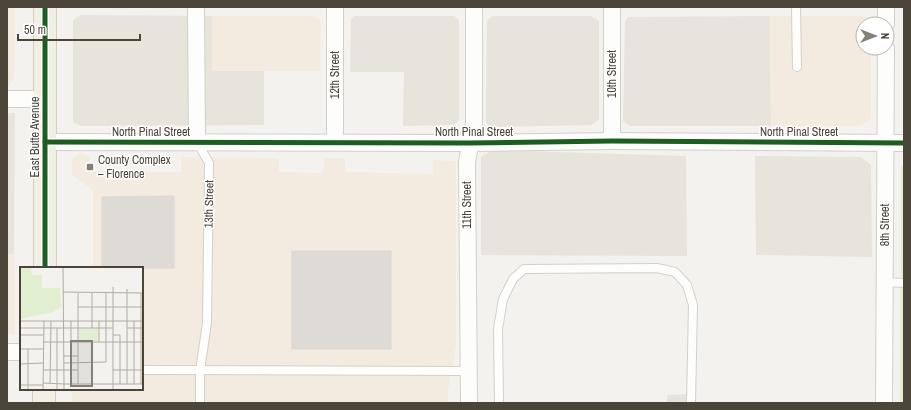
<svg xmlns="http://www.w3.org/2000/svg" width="911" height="410" font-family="'Archivo Narrow',sans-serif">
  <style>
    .residential { fill: #e7e4dc }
    .commercial { fill: #f3ebdf }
    .green { fill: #e1eecf }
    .parking { fill: #e6e3df }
    .building { fill: #dedbd6; stroke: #dcd9d4 }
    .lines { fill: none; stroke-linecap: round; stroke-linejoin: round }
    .lane-casing { stroke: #d2d0cb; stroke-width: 10 }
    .street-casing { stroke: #d2d0cb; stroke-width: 18 }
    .primary-casing { stroke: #d6cebb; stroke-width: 24 }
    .lane { stroke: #fdfdfc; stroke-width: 8 }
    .street { stroke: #fdfdfc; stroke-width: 16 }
    .primary { stroke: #f2efe6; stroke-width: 22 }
    .cycleway-casing { stroke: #fff; stroke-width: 8 }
    .cycleway { stroke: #1b5e20; stroke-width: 5 }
    .poi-dot { fill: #868178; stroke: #fff; stroke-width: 1.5 }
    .labels { text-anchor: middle; stroke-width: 3; stroke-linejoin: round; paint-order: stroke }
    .street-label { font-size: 12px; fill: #4b4439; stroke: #fff }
    .poi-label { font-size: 12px; fill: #4b4439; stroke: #fff; text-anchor: start }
    .inset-road { fill: none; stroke: #b0aca6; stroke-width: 1 }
    .view { fill: #868178; fill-opacity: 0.15; stroke: #868178; stroke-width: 2 }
    .inset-edge { fill: none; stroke: #4b4439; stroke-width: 2 }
  </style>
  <rect width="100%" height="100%" fill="#f4f2ee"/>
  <g class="residential">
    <polygon points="81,15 212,16 212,70 264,71 264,125 81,126 73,122 73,20"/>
    <polygon points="354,16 454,16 459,20 459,120 454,125 403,126 404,72 350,72 351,19"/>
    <polygon points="493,16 591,16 599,21 599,120 591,125 489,127 486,121 487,20"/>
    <polygon points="770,16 771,126 630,126 623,121 625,22 628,17"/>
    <polygon points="7,113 15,113 14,254 7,254"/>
    <polygon points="492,150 686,156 687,256 481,255 481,157"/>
    <polygon points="755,156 861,157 871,165 872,257 756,255"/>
  </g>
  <g class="commercial">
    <polygon points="7,7 15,7 14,79 8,87"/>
    <polygon points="212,16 314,16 321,21 320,71 212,71"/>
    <polygon points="770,16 866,16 871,19 871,24 863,24 863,48 871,48 871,118 861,126 771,126"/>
    <polygon points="79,153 89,156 90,171 181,172 181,157 279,158 279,172 323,173 324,158 345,158 345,172 433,174 433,160 456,161 456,346 448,390 448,403 72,403 72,389 142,389 142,268 89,268 93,264 93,190 72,175 72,159"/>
    <polygon points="7,254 14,254 15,334 7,334"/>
  </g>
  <polygon class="green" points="904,163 904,403 900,403 901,167"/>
  <polygon class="parking" points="691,394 691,403 667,403 667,395"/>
  <g class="building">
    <polygon points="174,196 174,268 102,268 102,197"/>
    <rect x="292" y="251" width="99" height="98"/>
  </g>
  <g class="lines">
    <g class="lane-casing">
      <g id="lane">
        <polyline points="796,7 797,67"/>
        <polyline points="197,142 209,163 207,323 200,371 200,403"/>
        <polyline points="885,282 904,283"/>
        <polyline points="142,370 469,371"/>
        <polyline points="499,403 498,329 503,299 513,279 524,269 657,268 675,272 687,285 693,305 691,403"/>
      </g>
    </g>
    <g class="street-casing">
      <g id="street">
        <polyline points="196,7 197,142"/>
        <polyline points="335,7 335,142"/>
        <polyline points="612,7 612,141"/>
        <polyline points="886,24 886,7"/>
        <polyline points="7,99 45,99"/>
        <polyline points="45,142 470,143 612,141 904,143"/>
        <polyline points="7,352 21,352"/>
        <polyline points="469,403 467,162 474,123 474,7"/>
        <polyline points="884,403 886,48"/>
      </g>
    </g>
    <g class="primary-casing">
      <g id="primary">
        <polyline points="45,268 45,7"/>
        <polyline points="44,403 44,389"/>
      </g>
    </g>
    <use href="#lane" class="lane"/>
    <use href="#street" class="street"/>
    <use href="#primary" class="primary"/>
    <g class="cycleway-casing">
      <g id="cycleway">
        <polyline points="45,142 470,143 612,141 904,143"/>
        <polyline points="45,268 45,7"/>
      </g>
    </g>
    <use href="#cycleway" class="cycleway"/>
  </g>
  <rect class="poi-dot" x="86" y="163" width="8" height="8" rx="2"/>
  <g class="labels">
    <g class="street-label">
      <text transform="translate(612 74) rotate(-90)" y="4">10th Street</text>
      <text transform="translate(335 75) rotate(-90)" y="4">12th Street</text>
      <text x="151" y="136">North Pinal Street</text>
      <text x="474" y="136">North Pinal Street</text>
      <text x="799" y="136">North Pinal Street</text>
      <text transform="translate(35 137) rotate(-90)" y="4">East Butte Avenue</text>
      <text transform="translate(209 204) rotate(-89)" y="4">13th Street</text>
      <text transform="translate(467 205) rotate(-90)" y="4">11th Street</text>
      <text transform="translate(885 225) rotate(-90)" y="4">8th Street</text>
    </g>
    <g class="poi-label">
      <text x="98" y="164">County Complex<tspan x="98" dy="14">– Florence</tspan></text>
    </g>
  </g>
  <g transform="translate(20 267)">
    <rect width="123" height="123" fill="#f4f2ee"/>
    <path d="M 0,0 L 11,1 L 12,8 L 22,8 L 22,20 L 20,21 L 40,21 L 41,40 L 33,45 L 0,52 ZM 78,61 L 78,74 L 59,74 L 59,62 Z" fill="#e1eecf"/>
    <path class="inset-road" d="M 93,20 L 93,123M 43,25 L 123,26M 58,40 L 123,40M 0,54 L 123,54M 79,54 L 79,75M 0,61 L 93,61M 72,61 L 72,26M 107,61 L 123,61M 0,68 L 23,68M 93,68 L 100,68 L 100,117M 23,75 L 123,75M 0,82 L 23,82M 44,89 L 58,89M 44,96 L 86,95 L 86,26M 0,97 L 23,96M 23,103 L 58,103M 93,103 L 123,103M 23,116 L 44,117 L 43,0M 30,116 L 31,54M 51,117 L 51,54M 58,117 L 58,26M 107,117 L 107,22M 114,117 L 114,54M 121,117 L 121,26M 0,118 L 23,118M 8,123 L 8,82M 23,123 L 24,54M 37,123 L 37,61M 44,123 L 44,117 L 123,117"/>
    <path class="view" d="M 51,74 L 72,74 L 72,119 L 51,119 Z"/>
    <rect width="123" height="123" class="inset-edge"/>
  </g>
  <rect width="911" height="410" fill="none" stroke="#4b4439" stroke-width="16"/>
  <g transform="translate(875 36) rotate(90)"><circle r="19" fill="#ffffff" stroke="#b7b4b0"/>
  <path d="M0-3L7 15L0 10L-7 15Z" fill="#868178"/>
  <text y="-6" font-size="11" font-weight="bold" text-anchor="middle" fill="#4b4439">N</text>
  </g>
  <path d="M18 34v6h122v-6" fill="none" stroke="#4b4439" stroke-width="2"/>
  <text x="24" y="34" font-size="12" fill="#4b4439" stroke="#ffffff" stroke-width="3" paint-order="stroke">50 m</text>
</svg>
